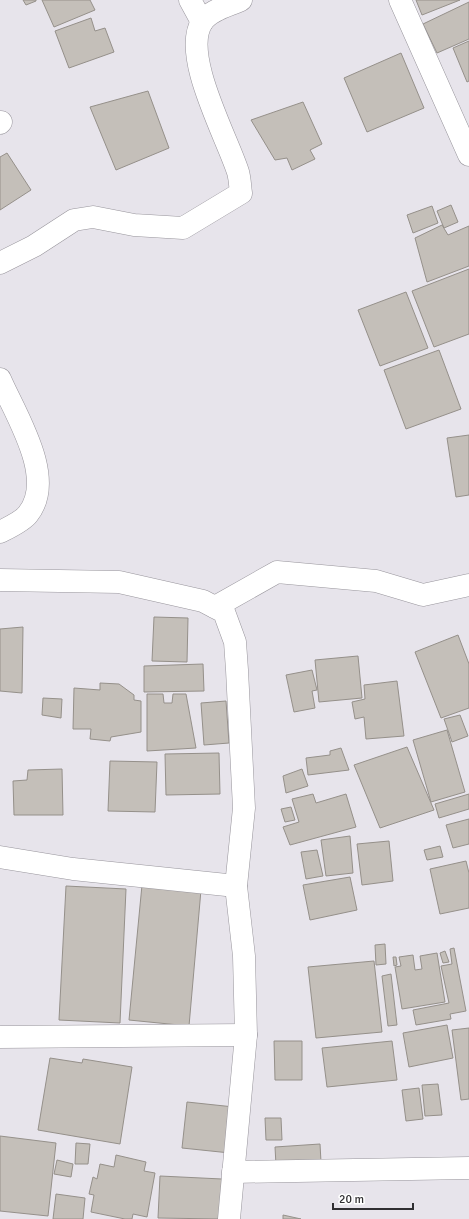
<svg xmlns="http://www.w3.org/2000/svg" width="469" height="1219" font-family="Signika,sans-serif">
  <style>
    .building { fill: #c4bfb9; stroke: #95908a }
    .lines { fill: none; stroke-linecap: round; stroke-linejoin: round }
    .street-casing { stroke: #98959c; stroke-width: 23 }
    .street { stroke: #fff; stroke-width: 22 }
  </style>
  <rect width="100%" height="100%" fill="#e7e4eb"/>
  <g class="building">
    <polygon points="23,0 36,0 36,1 26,5"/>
    <polygon points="42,0 90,0 95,10 54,27"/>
    <polygon points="416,0 460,0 422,15"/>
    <polygon points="469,2 469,39 437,53 423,24"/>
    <polygon points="91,18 95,31 105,28 114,52 69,68 55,31"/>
    <polygon points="469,41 469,81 467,82 453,48"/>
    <polygon points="401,53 424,108 367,132 344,78"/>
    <polygon points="148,91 169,148 116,170 90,107"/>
    <polygon points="303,102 322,144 310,150 315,159 292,170 287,158 275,160 251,120"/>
    <polygon points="7,153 31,190 0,210 0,157"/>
    <polygon points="451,205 458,222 444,228 437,211"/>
    <polygon points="432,206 438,223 413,233 407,215"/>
    <polygon points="442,225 448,235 469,226 469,266 427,282 415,238"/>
    <polygon points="469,269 469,334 434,347 412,291"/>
    <polygon points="406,292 428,348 380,366 358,310"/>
    <polygon points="439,350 461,409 406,429 384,370"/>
    <polygon points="469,435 469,495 456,497 447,438"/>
    <polygon points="154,617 188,618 187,662 152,661"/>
    <polygon points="23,627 22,693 0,691 0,629"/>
    <polygon points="458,635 469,664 469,708 441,718 415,652"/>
    <polygon points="358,656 362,698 319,702 315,660"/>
    <polygon points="203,664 204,691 144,692 144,666"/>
    <polygon points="312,670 317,690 312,691 315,708 294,712 286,675"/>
    <polygon points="397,681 404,736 366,739 364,717 355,719 352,702 365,699 364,685"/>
    <polygon points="100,683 119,684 134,695 134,700 141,701 141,732 111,737 110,741 90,739 91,729 73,729 74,688 100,690"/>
    <polygon points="147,694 163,694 164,703 172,703 173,694 186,694 196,748 147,751"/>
    <polygon points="43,698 62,699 61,718 42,715"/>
    <polygon points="226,701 229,743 204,745 201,703"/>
    <polygon points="460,715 468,736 452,742 444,719"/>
    <polygon points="447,730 465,792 431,802 413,740"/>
    <polygon points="407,747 434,810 380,828 354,765"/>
    <polygon points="341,748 349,770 308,775 306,758 330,755 330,751"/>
    <polygon points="219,753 220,794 166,795 165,754"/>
    <polygon points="110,761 157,762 155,812 108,811"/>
    <polygon points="62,769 63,815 14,815 13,781 27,780 28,770"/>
    <polygon points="302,769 308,786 286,793 283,776"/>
    <polygon points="313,794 316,803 346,794 356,827 290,845 283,827 299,822 292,799"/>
    <polygon points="469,794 469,809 439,818 435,804"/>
    <polygon points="291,807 295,820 285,822 281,809"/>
    <polygon points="469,819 469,844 453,848 446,825"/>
    <polygon points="350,836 353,873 326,876 321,840"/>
    <polygon points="389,841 393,881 362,885 357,844"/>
    <polygon points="440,846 443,857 427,860 424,850"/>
    <polygon points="317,850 323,876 306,879 301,852"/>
    <polygon points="466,861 469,873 469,908 440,914 430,869"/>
    <polygon points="350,877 357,910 310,920 303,885"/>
    <polygon points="142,885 201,890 189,1026 129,1020"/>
    <polygon points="66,886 126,889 120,1023 59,1020"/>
    <polygon points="385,944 386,964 376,965 375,945"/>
    <polygon points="454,948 466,1011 450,1014 451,1019 416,1025 413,1010 449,1003 441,966 452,964 450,949"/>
    <polygon points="445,951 449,962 443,963 440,953"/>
    <polygon points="437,953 445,1002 402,1009 395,967 401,966 399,957 413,955 415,970 422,969 420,956"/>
    <polygon points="393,957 396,957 397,965 394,966"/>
    <polygon points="374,961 382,1032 316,1038 308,967"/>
    <polygon points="391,974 397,1025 388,1026 382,976"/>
    <polygon points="447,1025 453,1058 409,1067 403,1033"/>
    <polygon points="469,1028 469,1099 461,1100 452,1030"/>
    <polygon points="274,1041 302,1041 302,1080 275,1080"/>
    <polygon points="392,1041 397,1080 327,1087 322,1048"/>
    <polygon points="50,1058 82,1063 83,1059 132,1067 120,1144 38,1130"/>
    <polygon points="438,1084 442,1115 425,1116 422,1085"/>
    <polygon points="419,1088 423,1119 406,1121 402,1090"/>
    <polygon points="187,1102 234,1107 230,1153 182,1148"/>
    <polygon points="265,1118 281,1118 282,1140 266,1140"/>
    <polygon points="0,1136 56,1143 48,1216 0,1211"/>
    <polygon points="76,1143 90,1144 88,1164 75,1164"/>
    <polygon points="320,1144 321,1162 276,1165 275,1147"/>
    <polygon points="116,1155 146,1162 144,1171 155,1173 147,1217 133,1214 132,1219 125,1219 91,1212 94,1195 89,1194 93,1177 97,1179 100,1164 114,1167"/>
    <polygon points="57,1160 73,1164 71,1177 54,1174"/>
    <polygon points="160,1176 222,1179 220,1219 158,1218"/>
    <polygon points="56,1194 85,1198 83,1219 53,1219"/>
    <polygon points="283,1215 301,1219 283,1219"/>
  </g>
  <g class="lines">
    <g class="street-casing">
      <g id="street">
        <polyline points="190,0 202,22"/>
        <polyline points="400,0 469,155"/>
        <polyline points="0,123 1,122"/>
        <path d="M 0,263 L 34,246 L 74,220 L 93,217 L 134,225 L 183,228 L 241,193 C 240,186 240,179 238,172 C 227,137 181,55 202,22 C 210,10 228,6 241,0"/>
        <path d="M 0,379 C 15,414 57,478 28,514 C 23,521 8,528 0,532"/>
        <polyline points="0,580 119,582 203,601 224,612 235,642 237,670 244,808 236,886 244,956 246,1035 229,1219"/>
        <polyline points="215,607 277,572 376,581 423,595 469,585"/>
        <polyline points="0,857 73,869 236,886"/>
        <polyline points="0,1037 246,1035"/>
        <polyline points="233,1172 469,1168"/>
      </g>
    </g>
    <use href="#street" class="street"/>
  </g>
  <path d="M333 1203v6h80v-6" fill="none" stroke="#302f32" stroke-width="2"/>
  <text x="339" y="1203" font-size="12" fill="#302f32" stroke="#ffffff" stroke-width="3" paint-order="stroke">20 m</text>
</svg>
